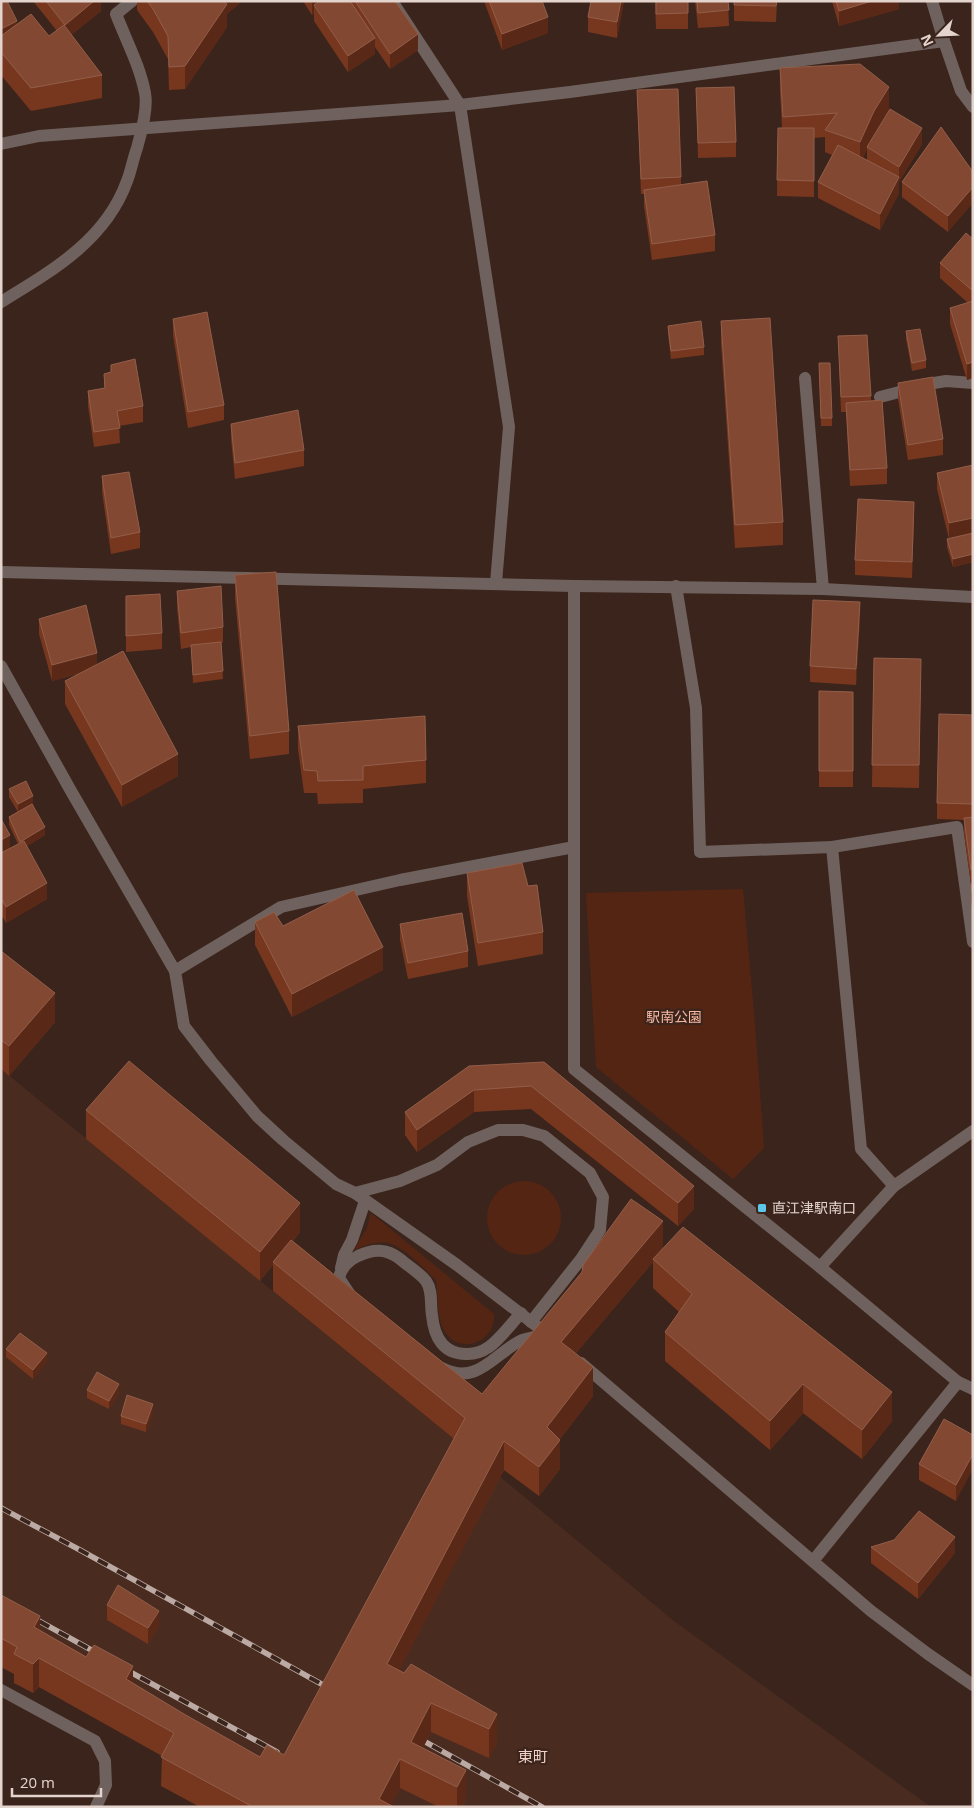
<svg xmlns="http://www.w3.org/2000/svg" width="974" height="1808" font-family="'Open Sans','Noto Sans JP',sans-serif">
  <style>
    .built { fill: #492b20 }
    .green { fill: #552514 }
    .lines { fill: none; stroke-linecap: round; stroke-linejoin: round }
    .service { stroke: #6f625e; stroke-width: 12 }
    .minor { stroke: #6f625e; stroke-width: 12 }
    .tertiary { stroke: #6f625e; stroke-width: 12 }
    .rail-casing { stroke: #bbaaa3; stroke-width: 5.5 }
    .rail { stroke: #3b241c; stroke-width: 4; stroke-dasharray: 11; stroke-linecap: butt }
    .wall { fill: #77371f; fill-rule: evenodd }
    .shaded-wall { fill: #5a2816 }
    .building { fill: #834832; stroke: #925e4a }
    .poi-dot { fill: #5cc7e7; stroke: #3b241c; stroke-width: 2 }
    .labels { text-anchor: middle; stroke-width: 4.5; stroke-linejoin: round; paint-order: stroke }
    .park-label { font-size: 14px; fill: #f7b7a2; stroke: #3b241c }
    .poi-label { font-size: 14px; fill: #e4d4ce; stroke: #3b241c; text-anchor: start }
    .neighbourhood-label { font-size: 15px; fill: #f3d3c9; stroke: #3b241c }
  </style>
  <rect width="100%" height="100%" fill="#3b241c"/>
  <polygon class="built" points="1,1069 498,1475 674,1621 931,1807 200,1807 161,1786 192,1728 1,1624"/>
  <g class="green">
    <polygon points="743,889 755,1024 764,1148 733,1179 596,1067 586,893"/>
    <circle cx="524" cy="1218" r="37"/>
    <path d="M 371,1213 L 494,1314 C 496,1343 458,1356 444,1330 C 437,1318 438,1294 436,1280 C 422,1267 407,1249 389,1243 C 378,1240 364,1246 354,1250 L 367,1228 Z"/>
  </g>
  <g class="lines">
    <g class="service">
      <polyline points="392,1 460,105"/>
      <path d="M 1,302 C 52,271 106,240 127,181 C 131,171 133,159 137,148 C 141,133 148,109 145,93 C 140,66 126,40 116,14 L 132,1"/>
      <polyline points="676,586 696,708 700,852 832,847"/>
      <polyline points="355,1193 400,1181 437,1165 468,1142 498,1130 523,1130 544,1136 590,1173 603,1197 600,1230 581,1259 531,1322"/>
      <polyline points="341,1268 344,1255 352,1240 365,1201"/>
      <path d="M 349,1293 L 339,1278 C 341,1267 348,1261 358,1256 C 373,1249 386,1248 400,1259 C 408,1266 420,1273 426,1281 C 433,1291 430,1304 432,1315 C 434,1337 443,1355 468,1354 C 475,1354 483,1351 489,1347 C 501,1338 511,1324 521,1313"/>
      <path d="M 442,1368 C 477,1386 493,1355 520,1341 C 527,1338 536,1337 543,1335"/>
      <polyline points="1,1690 95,1741 105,1761 106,1785 96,1807"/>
    </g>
    <g class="minor">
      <polyline points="932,1 944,41"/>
      <polyline points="460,105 509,427 496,583"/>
      <polyline points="805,378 823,589"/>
      <polyline points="880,397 934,383 946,381 973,383"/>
      <polyline points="574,586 574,1069 820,1267 958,1382 973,1389"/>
      <polyline points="175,971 281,907 400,880 574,847"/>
      <polyline points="894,1186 861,1149 832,847 957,827 973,942"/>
      <polyline points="820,1267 894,1186 973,1131"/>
      <polyline points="813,1561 958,1382"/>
    </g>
    <g class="tertiary">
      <polyline points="1,144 39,136 460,105 570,92 944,41 961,91 973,107"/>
      <polyline points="1,572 574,586 823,589 973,597"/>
      <polyline points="1,666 71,791 175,971 184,1026 211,1061 257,1116 283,1140 336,1184 355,1193 457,1265 551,1337"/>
      <polyline points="581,1363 871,1611 928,1654 973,1685"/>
    </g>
    <g class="rail-casing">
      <g id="rail">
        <polyline points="1,1508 80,1550 334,1691"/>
        <polyline points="1,1600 104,1657"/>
        <polyline points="121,1667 277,1752"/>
        <polyline points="413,1735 542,1807"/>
      </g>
    </g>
    <use href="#rail" class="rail"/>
  </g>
  <g class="wall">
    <polygon points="1,1 17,24 49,36 57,31 33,1 101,1 101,11 71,35 102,75 102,98 31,111 1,75"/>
    <polygon points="137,1 242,1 227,14 227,27 185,89 169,90 168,59 153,32 137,10"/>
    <polygon points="303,1 395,1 418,50 390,69 375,47 375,54 348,72 314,21 314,14 312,15"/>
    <polygon points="484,1 542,1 548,33 502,50"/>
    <polygon points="591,1 624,1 617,38 588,32 588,17"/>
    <polygon points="655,1 688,1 688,29 656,29"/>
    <polygon points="695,1 728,1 729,26 698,28"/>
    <polygon points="734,1 777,1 776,22 734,21"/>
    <polygon points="832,1 899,1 899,9 839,26"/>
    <path d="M 780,68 L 889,109 L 874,134 L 871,140 L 922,144 L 899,182 L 899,193 L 880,230 L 818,198 L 818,182 L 832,155 L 825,152 L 825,137 L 814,138 L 814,197 L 777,196 L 778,128 L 782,128 L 780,91 ZM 867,149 L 867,160 L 863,158 Z"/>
    <polygon points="696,88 736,142 736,157 698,158"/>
    <polygon points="637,90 681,177 681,184 715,235 715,251 652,260 644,206 644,194 641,194"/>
    <polygon points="973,172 948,232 902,197 902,182"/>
    <polygon points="973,239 973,378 967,380 950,324 950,308 968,303 940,278 940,263"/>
    <polygon points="173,319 224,405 224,420 188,428 173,335"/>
    <polygon points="721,321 783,522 783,545 735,548 721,344"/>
    <polygon points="668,326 704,347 704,355 671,359 668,334"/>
    <polygon points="906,331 926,360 926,368 912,371 906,339"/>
    <polygon points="838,336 871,396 871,401 887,468 887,484 850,486 846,412 841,412"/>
    <polygon points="819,363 832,418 832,426 821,426"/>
    <polygon points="111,365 143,406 143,422 119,426 120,443 94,447 88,406 88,391 104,388 104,374 111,372"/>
    <polygon points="898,383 943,439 943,455 908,460 898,399"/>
    <polygon points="231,424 304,450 304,466 235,479 231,439"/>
    <polygon points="973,465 973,562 953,567 947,547 947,539 949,539 937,489 937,473"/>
    <polygon points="102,476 140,532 140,548 111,554 102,492"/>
    <polygon points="914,517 912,578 855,575 855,560"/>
    <polygon points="235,575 289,731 289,754 250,759 235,598"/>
    <polygon points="177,591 223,627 223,642 221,643 223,679 193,683 191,647 181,649 177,607"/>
    <polygon points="126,596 162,633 162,649 126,652"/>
    <polygon points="860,618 856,685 810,682 810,666"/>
    <polygon points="39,619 97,664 178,776 122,807 65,704 65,681 81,673 52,681 39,634"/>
    <polygon points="874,658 921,659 919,788 872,787"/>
    <polygon points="819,691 853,692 853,787 819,787"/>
    <polygon points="973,715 973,914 971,901 971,885 964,833 964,820 937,819 937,803"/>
    <polygon points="298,726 426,760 426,783 363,789 363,803 318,804 317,793 304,793 298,749"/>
    <polygon points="9,789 33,804 33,805 45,835 27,846 47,899 6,923 1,914 1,819 10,848 18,844 9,825 9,817 18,812 9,797"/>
    <polygon points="467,873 528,886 543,932 543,954 478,966 467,896"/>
    <polygon points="255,922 283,926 383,970 292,1017 255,945"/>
    <polygon points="400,924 468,951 468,967 408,979 400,940"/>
    <polygon points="1,951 55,1022 9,1076 1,1069"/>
    <polygon points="544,1062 694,1209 678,1226 531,1109 474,1112 417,1152 405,1135 405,1112"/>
    <polygon points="86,1110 300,1232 293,1241 482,1394 663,1249 892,1421 862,1459 803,1413 770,1450 665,1361 665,1332 679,1312 653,1288 653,1262 576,1353 593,1396 560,1439 560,1469 539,1496 504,1470 399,1670 497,1714 497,1743 489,1758 431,1732 423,1748 466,1770 466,1799 462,1807 439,1807 400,1788 391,1805 394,1807 200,1807 161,1786 162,1756 39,1687 33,1693 14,1683 14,1674 1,1667 1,1595 40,1630 133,1683 184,1714 260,1757 284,1755 454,1439 273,1291 273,1265 260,1281 86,1139"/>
    <polygon points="6,1349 47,1361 33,1379 6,1357"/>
    <polygon points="87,1390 119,1392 109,1409 87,1398"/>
    <polygon points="153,1412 146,1432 121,1424 121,1416"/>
    <polygon points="973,1435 956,1501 919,1480 919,1464"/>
    <polygon points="871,1547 955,1553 918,1599 871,1563"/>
    <polygon points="107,1605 159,1626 148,1644 107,1620"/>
  </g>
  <g class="shaded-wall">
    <polygon points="94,1 101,1 101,11 65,40 65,25"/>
    <polygon points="224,1 242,1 227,14 227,27 185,89 185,66"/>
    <polygon points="312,1 336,1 314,5 314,14 312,15"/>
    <polygon points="621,1 624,1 617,38 617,22"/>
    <polygon points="872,1 899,1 899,9 839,26 839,11"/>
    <polygon points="548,17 548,33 502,50 502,34"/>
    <polygon points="17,21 17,37 1,45 1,29"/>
    <polygon points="418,34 418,50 390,69 390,54"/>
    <polygon points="375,38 375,54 348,72 348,56"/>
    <polygon points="889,87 889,109 874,134 868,147 867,147 867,149 860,165 860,142 874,111"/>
    <polygon points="922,128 922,144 899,182 899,193 880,230 880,214 899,177 899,167"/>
    <polygon points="973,187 973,203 948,232 948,216"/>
    <polygon points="973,362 973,378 967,380 967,364"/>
    <polygon points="914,502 914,517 912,578 912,562"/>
    <polygon points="973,518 973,533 949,539 949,523"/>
    <polygon points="973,554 973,562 953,567 953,559"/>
    <polygon points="860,602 860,618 856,685 856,669"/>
    <polygon points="97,653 97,668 52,681 52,665"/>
    <polygon points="178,754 178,776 122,807 122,785"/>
    <polygon points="33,796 33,804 18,812 18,804"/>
    <polygon points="45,827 45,835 20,850 20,842"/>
    <polygon points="10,835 10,851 1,856 1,840"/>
    <polygon points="47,883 47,899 6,923 6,907"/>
    <polygon points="383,947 383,970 292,1017 292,994"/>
    <polygon points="55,993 55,1022 9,1076 9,1046"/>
    <polygon points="474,1090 474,1112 417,1152 417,1130"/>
    <polygon points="694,1186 694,1209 678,1226 678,1203"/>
    <polygon points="300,1203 300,1232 274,1263 273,1262 273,1265 260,1281 260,1252"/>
    <polygon points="663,1221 663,1250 653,1259 653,1262 561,1371 561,1342"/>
    <polygon points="47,1353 47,1361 33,1379 33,1370"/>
    <polygon points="593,1367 593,1396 547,1457 547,1427"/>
    <polygon points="119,1384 119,1392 109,1409 109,1401"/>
    <polygon points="803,1384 803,1413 770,1450 770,1421"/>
    <polygon points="892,1392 892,1421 862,1459 862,1430"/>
    <polygon points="153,1404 153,1412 146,1432 146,1424"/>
    <polygon points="560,1440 560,1469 539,1496 539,1467"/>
    <polygon points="504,1441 504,1470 387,1694 387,1664"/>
    <polygon points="973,1454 973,1469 956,1501 956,1485"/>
    <polygon points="955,1537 955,1553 918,1599 918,1583"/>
    <polygon points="159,1611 159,1626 148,1644 148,1628"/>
    <polygon points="40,1616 40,1645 34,1627"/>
    <polygon points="39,1658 39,1687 33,1693 33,1664"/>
    <polygon points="133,1666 133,1695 126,1708 126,1679"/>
    <polygon points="431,1703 431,1732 414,1765 411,1742"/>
    <polygon points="497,1714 497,1743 489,1758 489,1729"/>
    <polygon points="400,1759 400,1788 390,1807 379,1799"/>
    <polygon points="466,1770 466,1799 462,1807 457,1807 457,1787"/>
  </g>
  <g class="building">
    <polygon points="1,1 7,1 17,21 1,29"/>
    <polygon points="46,1 94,1 65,25"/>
    <polygon points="147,1 223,1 227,4 185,66 169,67 168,36 153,9"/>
    <polygon points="320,1 350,1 375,38 348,56 314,5"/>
    <polygon points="355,1 395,1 418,34 390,54"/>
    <polygon points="489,1 542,1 548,17 502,34"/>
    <polygon points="591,1 621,1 617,22 588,17"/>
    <polygon points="656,1 688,1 688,13 656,14"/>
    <polygon points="697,1 728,1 729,10 698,13"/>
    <polygon points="734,1 777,1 776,6 734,5"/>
    <polygon points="836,1 872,1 839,11"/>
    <polygon points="31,14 49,36 64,25 102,75 31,88 1,52 1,36"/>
    <polygon points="860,64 889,87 874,111 860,142 825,130 837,113 783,117 780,68"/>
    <polygon points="734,87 736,142 698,143 696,88"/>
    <polygon points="678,89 681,177 641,179 637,90"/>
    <polygon points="890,109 922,128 899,167 867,147"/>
    <polygon points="941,127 973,172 973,187 948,216 902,182"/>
    <polygon points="778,128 814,128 814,181 777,180"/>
    <polygon points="838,145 899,177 880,214 818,182"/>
    <polygon points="707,181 715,235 652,244 644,190"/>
    <polygon points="966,233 973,239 973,291 940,263"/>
    <polygon points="973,301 973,362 967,364 950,308"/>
    <polygon points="207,312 224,405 188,412 173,319"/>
    <polygon points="770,318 783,522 735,525 721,321"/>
    <polygon points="701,321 704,347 671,351 668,326"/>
    <polygon points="920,329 926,360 912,363 906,331"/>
    <polygon points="867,335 871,396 841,397 838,336"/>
    <polygon points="135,359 143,406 117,411 120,428 94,432 88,391 105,388 104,374 111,372 111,365"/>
    <polygon points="819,363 830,363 832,418 821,418"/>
    <polygon points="933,377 943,439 908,445 898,383"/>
    <polygon points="882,400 887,468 850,470 846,403"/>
    <polygon points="298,410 304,450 235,463 231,424"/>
    <polygon points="973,465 973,518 949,523 937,473"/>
    <polygon points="129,472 140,532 111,538 102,476"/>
    <polygon points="858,499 914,502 912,562 855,560"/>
    <polygon points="973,533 973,554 953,559 947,539"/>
    <polygon points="276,572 289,731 250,736 235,575"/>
    <polygon points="221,586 223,627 181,633 177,591"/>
    <polygon points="160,594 162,633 126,636 126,596"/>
    <polygon points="813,600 860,602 856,669 810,666"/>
    <polygon points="86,605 97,653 52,665 39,619"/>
    <polygon points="221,642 223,671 193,675 191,645"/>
    <polygon points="123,651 178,754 122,785 65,681"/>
    <polygon points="874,658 921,659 919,765 872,765"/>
    <polygon points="819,691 853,692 853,771 819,771"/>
    <polygon points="939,714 973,715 973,804 937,803"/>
    <polygon points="425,716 426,760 363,766 363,780 318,781 317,771 304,770 298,726"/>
    <polygon points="26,781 33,796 18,804 9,789"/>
    <polygon points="32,804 45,827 20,842 9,817"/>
    <polygon points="973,817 973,869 971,870 964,818"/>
    <polygon points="1,819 10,835 1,840"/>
    <polygon points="24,841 47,883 6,907 1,898 1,853"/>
    <polygon points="522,863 528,886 537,885 543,932 478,943 467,873"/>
    <polygon points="973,884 973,898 971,885"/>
    <polygon points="354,890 383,947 292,994 255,922 274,912 283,926"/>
    <polygon points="462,913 468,951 408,963 400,924"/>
    <polygon points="1,951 55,993 9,1046 1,1040"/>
    <polygon points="129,1061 300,1203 260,1252 86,1110"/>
    <polygon points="544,1062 694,1186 678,1203 531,1086 474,1090 417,1130 405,1112 469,1066"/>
    <polygon points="631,1199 663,1221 561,1342 593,1367 547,1427 560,1440 539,1467 504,1441 387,1664 404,1673 411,1664 497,1714 489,1729 431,1703 411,1742 466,1770 457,1787 400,1759 379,1799 394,1807 253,1807 161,1757 174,1733 39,1658 33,1664 14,1654 17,1647 1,1638 1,1595 40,1616 34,1627 86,1657 94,1645 133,1666 126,1679 184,1714 260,1757 267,1745 284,1755 465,1418 273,1262 291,1240 482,1394 582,1272 583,1265"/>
    <polygon points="683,1227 892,1392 862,1430 803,1384 770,1421 665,1332 692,1294 653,1259"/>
    <polygon points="20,1333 47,1353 33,1370 6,1349"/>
    <polygon points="97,1372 119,1384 109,1401 87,1390"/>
    <polygon points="127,1395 153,1404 146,1424 121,1416"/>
    <polygon points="944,1419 973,1435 973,1454 956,1485 919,1464"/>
    <polygon points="919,1511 955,1537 918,1583 871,1547 894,1540"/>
    <polygon points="118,1585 159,1611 148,1628 107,1605"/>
  </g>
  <rect class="poi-dot" x="757" y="1203" width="10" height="10" rx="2.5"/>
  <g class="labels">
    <g class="park-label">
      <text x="674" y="1022">駅南公園</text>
    </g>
    <g class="poi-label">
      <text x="772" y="1213">直江津駅南口</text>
    </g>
    <g class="neighbourhood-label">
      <text x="533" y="1762">東町</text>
    </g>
  </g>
  <rect width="974" height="1808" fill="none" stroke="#e4d4ce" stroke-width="5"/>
  <g transform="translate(939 35) rotate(246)" stroke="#3b241c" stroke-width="4" paint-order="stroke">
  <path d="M0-4L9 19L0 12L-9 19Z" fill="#e4d4ce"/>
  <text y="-8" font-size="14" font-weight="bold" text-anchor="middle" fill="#e4d4ce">N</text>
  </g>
  <path d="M12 1788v8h89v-8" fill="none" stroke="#e4d4ce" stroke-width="2.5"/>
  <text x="20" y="1788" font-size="15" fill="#e4d4ce" stroke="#3b241c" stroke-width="4" paint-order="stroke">20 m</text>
</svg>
